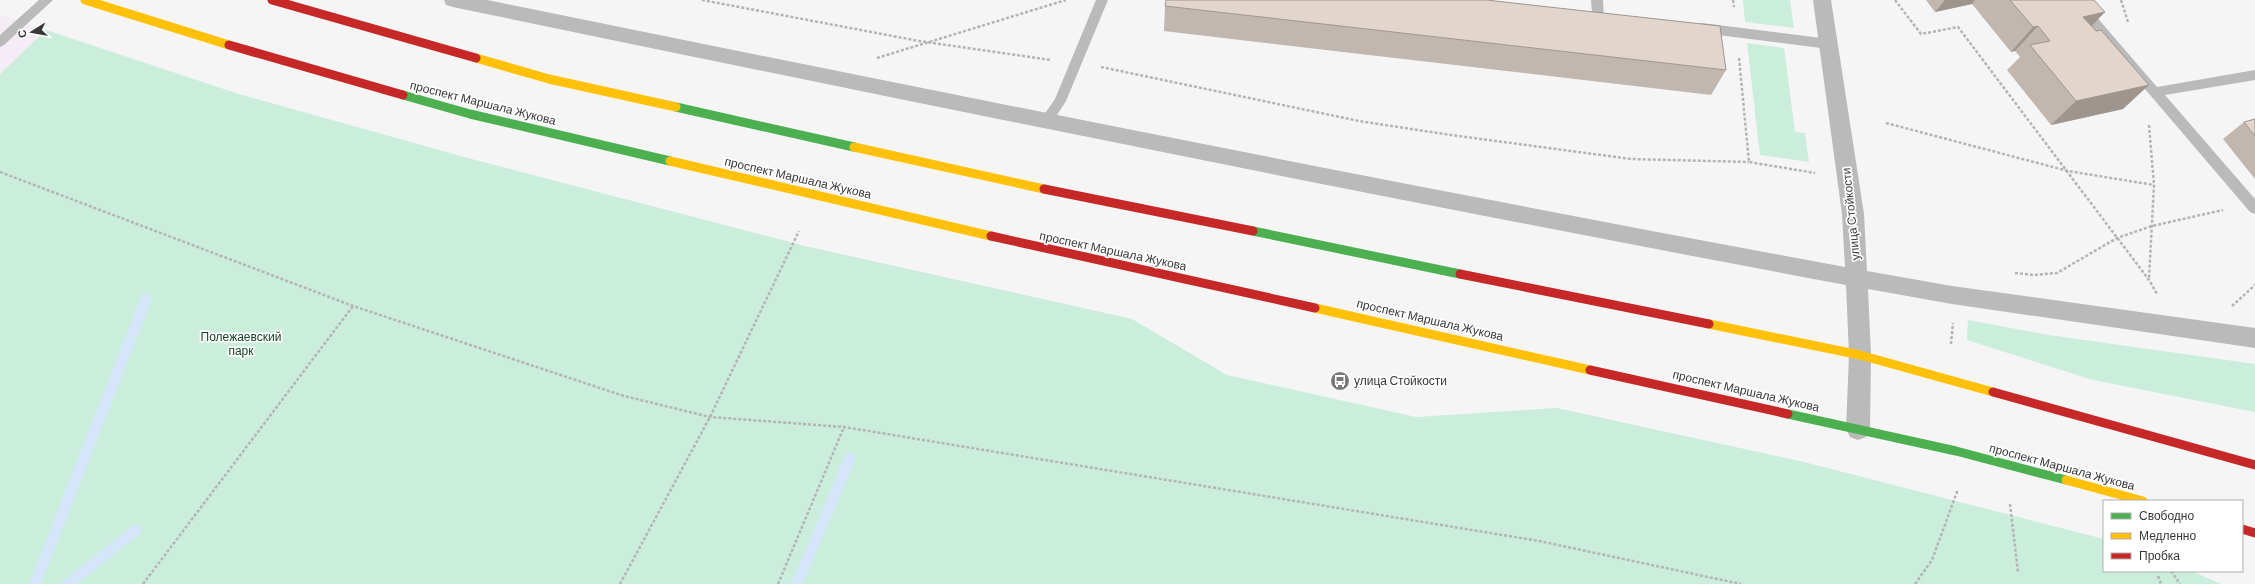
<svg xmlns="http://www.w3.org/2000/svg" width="2255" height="584" font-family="Barlow,sans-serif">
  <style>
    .industrial { fill: #f6ecf5 }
    .green { fill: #caeedb }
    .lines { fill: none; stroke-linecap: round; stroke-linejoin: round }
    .stream { stroke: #d5e6fb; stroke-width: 11 }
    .path { stroke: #b4b4b5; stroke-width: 2.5; stroke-dasharray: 3 2; stroke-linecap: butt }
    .lane { fill: #bababa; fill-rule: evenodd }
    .street { fill: #bababa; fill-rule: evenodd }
    .fast { stroke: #4caf50; stroke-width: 9 }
    .slow { stroke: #ffc107; stroke-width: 9 }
    .jam { stroke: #c62828; stroke-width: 9 }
    .wall { fill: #c2b7af }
    .shaded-wall { fill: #9e958f }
    .building { fill: #e1d5cc; stroke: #9e958f }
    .labels { text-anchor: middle; stroke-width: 3.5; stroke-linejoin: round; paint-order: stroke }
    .street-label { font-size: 12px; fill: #383839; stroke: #fff }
    .park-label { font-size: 12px; fill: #15412d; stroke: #fff }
    .poi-label { font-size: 12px; fill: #383839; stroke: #fff; text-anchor: start }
  </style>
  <rect width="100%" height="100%" fill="#f5f5f6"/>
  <polygon class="industrial" points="0,14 46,30 2,75 0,74"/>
  <g class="green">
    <polygon points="1743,0 1790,0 1794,28 1745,22"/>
    <polygon points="46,30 239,94 468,158 805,246 1132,319 1227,375 1416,417 1557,408 1804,462 2104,539 2104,571 2191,571 2221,584 0,584 0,74"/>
    <polygon points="1747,43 1784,48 1795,132 1805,133 1809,162 1760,155"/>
    <polygon points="1968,320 2049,335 2255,364 2255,412 2093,380 1967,340"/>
  </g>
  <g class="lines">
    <g class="stream">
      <polyline points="35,584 146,299"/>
      <polyline points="68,584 136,530"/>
      <polyline points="797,584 850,458"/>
    </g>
    <g class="path">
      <polyline points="702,0 919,41 1051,60"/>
      <polyline points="1733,0 1734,7"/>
      <polyline points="1895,0 1921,34 1958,27 2149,280 2157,294"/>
      <polyline points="2121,0 2128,22"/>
      <polyline points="877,58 1066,0"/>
      <polyline points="1739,58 1749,162 1815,173"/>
      <polyline points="1101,67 1359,121 1451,135 1631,159 1749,162"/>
      <polyline points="1886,123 2068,171 2154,185"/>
      <polyline points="2149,125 2154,185 2149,279"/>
      <polyline points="0,172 353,306 624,396 710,417 844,427 1539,541 1741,584"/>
      <polyline points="2015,273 2034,275 2057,273 2117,238 2152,226 2223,210"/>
      <polyline points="2232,306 2255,285"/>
      <polyline points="1951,344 1953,323"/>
      <polyline points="2010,504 2018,572"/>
      <polyline points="2171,571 2180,584"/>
      <polyline points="2158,576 2161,584"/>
      <polyline points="143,584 353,306"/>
      <polyline points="620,584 710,417 799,231"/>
      <polyline points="778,584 844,427"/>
      <polyline points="1915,584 1932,560 1958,489"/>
    </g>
    <g class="lane">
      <polygon points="39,0 53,0 4,45 0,47 0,35"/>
      <polygon points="1096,0 1108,0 1066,101 1050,126 1040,126 1039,122 1055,99"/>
      <polygon points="1591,0 1603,0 1604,18 1602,21 1584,21 1578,16 1584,11 1592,13"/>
      <polygon points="2069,0 2082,0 2157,87 2255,70 2255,80 2165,95 2255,199 2255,214 2250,212"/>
      <polygon points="1702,23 1829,39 1835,44 1829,49 1702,33 1696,28"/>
    </g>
    <path class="street" d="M 444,0 L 487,0 C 939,92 1391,183 1845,267 L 1842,214 L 1813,0 L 1831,0 L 1864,214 L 1867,271 L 1952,286 L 2255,328 L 2255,348 L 1952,304 L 1868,289 L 1871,355 L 1870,429 L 1866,437 L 1858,440 L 1850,437 L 1846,429 L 1849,355 L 1846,285 C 1380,198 917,103 453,7 L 446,5 Z"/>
    <g class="fast">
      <polyline points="403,95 470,114 670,161"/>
      <polyline points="676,107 854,147"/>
      <polyline points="1253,231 1460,274"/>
      <polyline points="1788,414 1956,451 2066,480"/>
    </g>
    <g class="slow">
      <polyline points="85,0 229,45"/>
      <polyline points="476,58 549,79 676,107"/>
      <polyline points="854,147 1044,189"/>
      <polyline points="670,161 991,236"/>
      <polyline points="1315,308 1590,370"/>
      <polyline points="1709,324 1860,355 1993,392"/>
      <polyline points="2066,480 2143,501"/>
    </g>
    <g class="jam">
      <polyline points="272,0 476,58"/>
      <polyline points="229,45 403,95"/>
      <polyline points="1044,189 1253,231"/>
      <polyline points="991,236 1315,308"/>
      <polyline points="1460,274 1709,324"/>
      <polyline points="1590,370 1788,414"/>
      <polyline points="1993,392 2255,465"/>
      <polyline points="2242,529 2255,533"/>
    </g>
  </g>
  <g class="wall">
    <polygon points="1926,0 2094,0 2091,26 2123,109 2051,125 2007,70 2020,57 2015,51 2011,52 1972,4 1935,12"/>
    <polygon points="1165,6 1726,70 1711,95 1164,31"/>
    <polygon points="2255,119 2255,179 2223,139 2244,122"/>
  </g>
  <g class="shaded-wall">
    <polygon points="1945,0 1975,0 1972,4 1935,12"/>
    <polygon points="2105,12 2081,37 2083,17"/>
    <polygon points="2038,26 2015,51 2011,52 2033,27"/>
    <polygon points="2149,85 2123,109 2051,125 2076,101"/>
  </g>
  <g class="building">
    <polygon points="1166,0 1486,0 1720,26 1726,70 1165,6"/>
    <polygon points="2010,0 2094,0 2105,12 2083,17 2096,31 2101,30 2149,85 2076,101 2030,45 2050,41 2038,26 2033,27"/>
    <polygon points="2255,119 2255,136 2244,122"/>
  </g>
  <defs>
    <g id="bus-disc" transform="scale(1)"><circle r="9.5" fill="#7a7a7b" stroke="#fff"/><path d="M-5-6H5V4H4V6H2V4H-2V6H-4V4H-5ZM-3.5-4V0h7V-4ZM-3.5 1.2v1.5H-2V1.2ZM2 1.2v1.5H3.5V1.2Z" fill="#fff"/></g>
  </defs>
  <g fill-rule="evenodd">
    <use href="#bus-disc" x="1340" y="381"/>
  </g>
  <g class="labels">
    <g class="street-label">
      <text transform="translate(483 103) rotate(14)" y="4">проспект Маршала Жукова</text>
      <text transform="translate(798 178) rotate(13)" y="4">проспект Маршала Жукова</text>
      <text transform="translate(1851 214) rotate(-96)" y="4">улица Стойкости</text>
      <text transform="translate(1113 251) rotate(12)" y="4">проспект Маршала Жукова</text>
      <text transform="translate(1430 320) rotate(13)" y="4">проспект Маршала Жукова</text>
      <text transform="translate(1746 391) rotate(13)" y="4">проспект Маршала Жукова</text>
      <text transform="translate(2062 467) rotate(15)" y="4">проспект Маршала Жукова</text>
    </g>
    <g class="park-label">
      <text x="241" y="341">Полежаевский<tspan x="241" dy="14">парк</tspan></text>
    </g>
    <g class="poi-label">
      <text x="1354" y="385">улица Стойкости</text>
    </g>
  </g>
  <rect x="2103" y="500" width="140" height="72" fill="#ffffff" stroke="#afafb0"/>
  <rect x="2111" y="513" width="20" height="6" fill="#4caf50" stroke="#afafb0"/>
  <text x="2139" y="520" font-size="12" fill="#383839">Свободно</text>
  <rect x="2111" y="533" width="20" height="6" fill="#ffc107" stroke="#afafb0"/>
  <text x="2139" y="540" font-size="12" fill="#383839">Медленно</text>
  <rect x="2111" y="553" width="20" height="6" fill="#c62828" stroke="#afafb0"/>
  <text x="2139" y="560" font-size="12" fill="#383839">Пробка</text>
  <g transform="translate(32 32) rotate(259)" stroke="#ffffff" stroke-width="3" paint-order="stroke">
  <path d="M0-3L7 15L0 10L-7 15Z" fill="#383839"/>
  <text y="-6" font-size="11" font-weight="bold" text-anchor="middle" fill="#383839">С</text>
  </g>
</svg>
